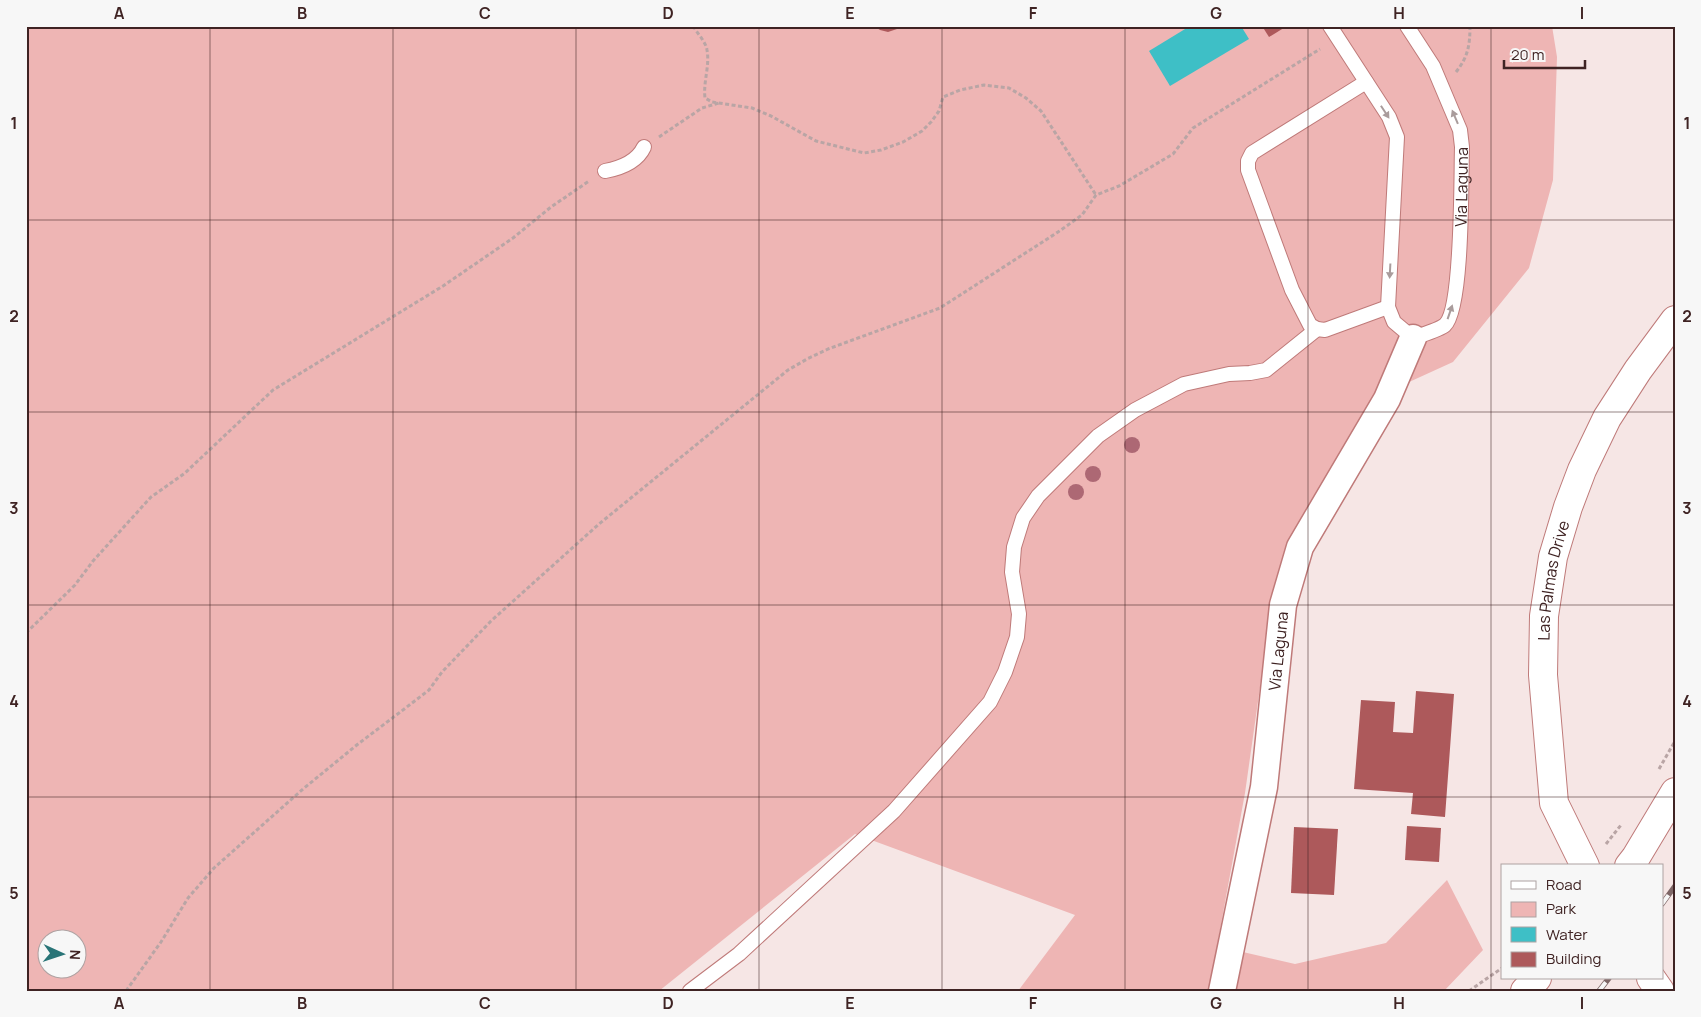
<svg xmlns="http://www.w3.org/2000/svg" width="1701" height="1017" font-family="Manrope,sans-serif">
  <style>
    .green { fill: #eeb5b4; fill-rule: evenodd }
    .water { fill: #3ebfc6 }
    .building { fill: #ad595b }
    .lines { fill: none; stroke-linecap: round; stroke-linejoin: round }
    .lane-casing { stroke: #bf7a79; stroke-width: 16 }
    .street-casing { stroke: #bf7a79; stroke-width: 29 }
    .secondary-casing { stroke: #bf7a79; stroke-width: 30 }
    .path { stroke: #b9a5a5; stroke-width: 3; stroke-dasharray: 4 2.5; stroke-linecap: butt }
    .lane { stroke: #fff; stroke-width: 14 }
    .street { stroke: #fff; stroke-width: 26 }
    .secondary { stroke: #fff; stroke-width: 28 }
    .rail-casing { stroke: #7e6666; stroke-width: 5.5 }
    .rail { stroke: #f7f7f7; stroke-width: 4; stroke-dasharray: 11; stroke-linecap: butt }
    .tree { fill: #ad6874 }
    .oneway { fill: #a99c9c }
    .grid { fill: none; stroke: #3f2323; stroke-width: 1; stroke-opacity: 0.55 }
    .labels { text-anchor: middle; stroke-width: 5; stroke-linejoin: round; paint-order: stroke }
    .street-label { font-size: 16px; fill: #3f2323; stroke: #f7f7f7 }
    .neatline { fill: none; stroke: #3f2323; stroke-width: 2 }
    .grid-label { font-size: 16px; text-anchor: middle; font-weight: bold; fill: #3f2323 }
  </style>
  <rect width="100%" height="100%" fill="#f6e6e5"/>
  <path class="green" d="M 26,26 L 1552,26 L 1557,57 L 1553,180 L 1529,268 L 1453,362 L 1374,398 L 1271,610 L 1245,793 L 1217,946 L 1295,964 L 1386,943 L 1447,880 L 1483,950 L 1444,991 L 1018,991 L 1075,915 L 855,834 L 659,991 L 26,991 ZM 48,940 L 78,940 L 78,970 L 48,970 Z"/>
  <polygon class="water" points="1190,26 1241,26 1249,39 1170,86 1149,51"/>
  <g class="building">
    <polygon points="874,26 899,26 897,29 888,32 880,30"/>
    <polygon points="1262,26 1287,26 1269,37"/>
    <polygon points="1416,691 1454,694 1445,817 1411,814 1413,793 1354,789 1361,700 1395,702 1393,732 1413,733"/>
    <polygon points="1407,826 1441,828 1439,862 1405,860"/>
    <polygon points="1294,827 1338,829 1334,895 1291,893"/>
  </g>
  <g class="lines">
    <g class="lane-casing">
      <g id="lane">
        <path id="s1" d="M 1330,26 L 1389,117 L 1397,137 L 1388,307 L 1394,322 L 1413,338 C 1421,335 1439,330 1445,325 C 1463,308 1461,176 1462,147 L 1460,130 L 1433,66 L 1407,26"/>
        <polyline points="1366,82 1252,153 1248,161 1248,170 1292,290 1310,325 1317,329 1325,330 1388,307"/>
        <path d="M 605,171 C 621,168 637,162 644,147"/>
        <polyline points="690,991 739,954 894,811 990,702 1005,672 1017,637 1019,614 1012,572 1014,547 1023,518 1038,496 1098,436 1135,410 1184,384 1229,374 1250,373 1266,370 1317,329"/>
      </g>
    </g>
    <g class="street-casing">
      <g id="street">
        <path id="s2" d="M 1222,991 L 1264,787 L 1283,605 L 1300,547 L 1387,399 L 1413,338"/>
      </g>
    </g>
    <g class="secondary-casing">
      <g id="secondary">
        <path id="s3" d="M 1585,866 L 1554,803 L 1543,675 L 1544,616 L 1553,557 L 1568,507 L 1582,470 L 1607,418 L 1638,370 L 1675,320"/>
        <polyline points="1629,866 1636,857 1675,792"/>
        <polyline points="1651,978 1660,991"/>
        <polyline points="1525,991 1537,978"/>
      </g>
    </g>
    <g class="path">
      <path d="M 693,26 C 697,33 706,42 707,50 C 710,66 703,82 705,98 L 712,102 L 752,108 L 771,116 L 816,141 L 864,153 L 881,150 L 903,142 L 922,131 L 931,122 L 939,111 L 943,97 L 960,90 L 984,85 L 1009,88 L 1026,98 L 1041,111 L 1096,195"/>
      <path d="M 1456,72 C 1468,57 1470,45 1470,26"/>
      <polyline points="659,137 702,108 719,103"/>
      <polyline points="26,633 75,585 93,561 151,497 185,473 273,390 443,286 513,238 551,207 589,181"/>
      <polyline points="1659,769 1675,741"/>
      <polyline points="1606,844 1621,825"/>
      <polyline points="126,991 161,942 188,898 214,868 303,789 358,744 399,713 429,690 442,672 491,621 599,524 788,370 807,359 828,349 940,308 1058,232 1082,215 1096,195 1119,186 1173,154 1193,128 1320,49"/>
      <polyline points="1469,991 1502,968"/>
    </g>
    <use href="#lane" class="lane"/>
    <use href="#street" class="street"/>
    <use href="#secondary" class="secondary"/>
    <g class="rail-casing">
      <g id="rail">
        <polyline points="1662,904 1675,886"/>
        <polyline points="1599,991 1609,978"/>
      </g>
    </g>
    <use href="#rail" class="rail"/>
  </g>
  <g class="tree">
    <circle cx="1132" cy="445" r="8"/>
    <circle cx="1093" cy="474" r="8"/>
    <circle cx="1076" cy="492" r="8"/>
  </g>
  <defs><path id="oneway-solid" d="M-6-.8H1V-3.2L6.5 0L1 3.2V.8H-6Z" transform="scale(1.25)"/></defs>
  <g class="oneway">
    <use href="#oneway-solid" transform="translate(1385 112) rotate(57)"/>
    <use href="#oneway-solid" transform="translate(1455 117) rotate(-113)"/>
    <use href="#oneway-solid" transform="translate(1390 271) rotate(93)"/>
    <use href="#oneway-solid" transform="translate(1450 312) rotate(-71)"/>
  </g>
  <path class="grid" d="M 210,26 L 210,991M 393,26 L 393,991M 576,26 L 576,991M 759,26 L 759,991M 942,26 L 942,991M 1125,26 L 1125,991M 1308,26 L 1308,991M 1491,26 L 1491,991M 26,220 L 1675,220M 26,412 L 1675,412M 26,605 L 1675,605M 26,797 L 1675,797"/>
  <g class="labels">
    <g class="street-label">
      <text dy="6" stroke="none"><textPath href="#s1" startOffset="516">Via Laguna</textPath></text>
      <text dy="6" stroke="none"><textPath href="#s3" startOffset="294">Las Palmas Drive</textPath></text>
      <text dy="6" stroke="none"><textPath href="#s2" startOffset="345">Via Laguna</textPath></text>
    </g>
  </g>
  <rect width="1701" height="1017" fill="none" stroke="#f7f7f7" stroke-width="55"/>
  <rect x="1501" y="864" width="162" height="115" fill="#f7f7f7" stroke="#ada2a2"/>
  <rect x="1511" y="881" width="25" height="8" fill="#ffffff" stroke="#ada2a2"/>
  <text x="1546" y="890" font-size="15" fill="#3f2323">Road</text>
  <rect x="1511" y="902" width="25" height="15" fill="#eeb5b4" stroke="#ada2a2"/>
  <text x="1546" y="914" font-size="15" fill="#3f2323">Park</text>
  <rect x="1511" y="927" width="25" height="15" fill="#3ebfc6" stroke="#ada2a2"/>
  <text x="1546" y="940" font-size="15" fill="#3f2323">Water</text>
  <rect x="1511" y="952" width="25" height="15" fill="#ad595b" stroke="#ada2a2"/>
  <text x="1546" y="964" font-size="15" fill="#3f2323">Building</text>
  <g transform="translate(62 954) rotate(93)"><circle r="24" fill="#f7f7f7" stroke="#ada2a2"/>
  <path d="M0-4L9 19L0 12L-9 19Z" fill="#297477"/>
  <text y="-8" font-size="14" font-weight="bold" text-anchor="middle" fill="#3f2323">N</text>
  </g>
  <path d="M1504 60v8h81v-8" fill="none" stroke="#3f2323" stroke-width="2.5"/>
  <text x="1511" y="60" font-size="15" fill="#3f2323" stroke="#f7f7f7" stroke-width="4" paint-order="stroke">20 m</text>
  <rect x="28" y="28" width="1646" height="962" class="neatline"/>
  <g class="grid-label">
    <text x="119" y="19">A</text>
    <text x="302" y="19">B</text>
    <text x="485" y="19">C</text>
    <text x="668" y="19">D</text>
    <text x="850" y="19">E</text>
    <text x="1033" y="19">F</text>
    <text x="1216" y="19">G</text>
    <text x="1399" y="19">H</text>
    <text x="1582" y="19">I</text>
    <text x="14" y="129">1</text>
    <text x="1687" y="129">1</text>
    <text x="14" y="322">2</text>
    <text x="1687" y="322">2</text>
    <text x="14" y="514">3</text>
    <text x="1687" y="514">3</text>
    <text x="14" y="707">4</text>
    <text x="1687" y="707">4</text>
    <text x="14" y="899">5</text>
    <text x="1687" y="899">5</text>
    <text x="119" y="1009">A</text>
    <text x="302" y="1009">B</text>
    <text x="485" y="1009">C</text>
    <text x="668" y="1009">D</text>
    <text x="850" y="1009">E</text>
    <text x="1033" y="1009">F</text>
    <text x="1216" y="1009">G</text>
    <text x="1399" y="1009">H</text>
    <text x="1582" y="1009">I</text>
  </g>
</svg>
